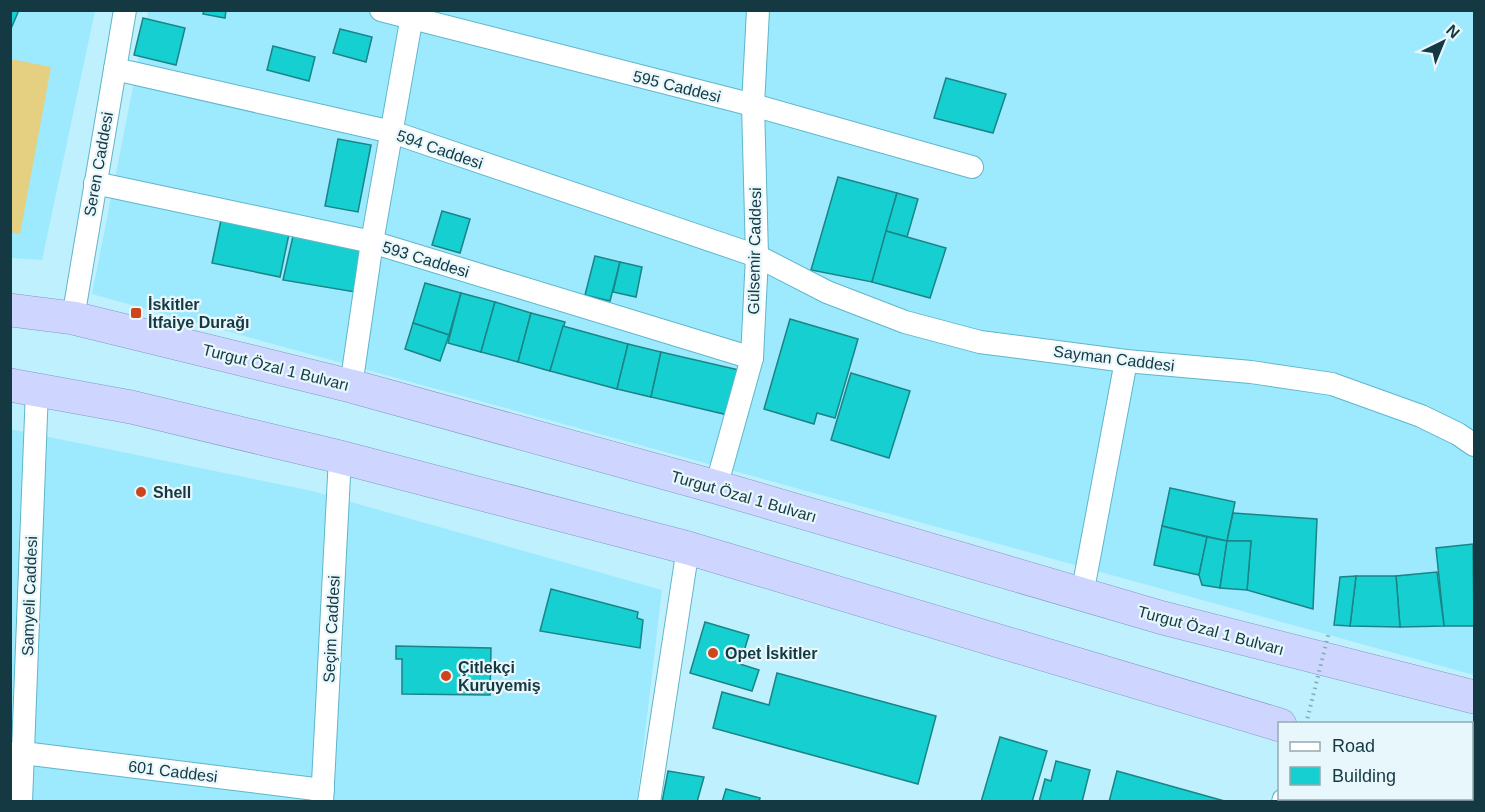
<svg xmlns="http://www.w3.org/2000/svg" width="1485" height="812" font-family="Helvetica,sans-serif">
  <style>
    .built { fill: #9de9fd }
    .green { fill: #e4d080 }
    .building { fill: #16cfd1; stroke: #1a8486; stroke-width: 1.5 }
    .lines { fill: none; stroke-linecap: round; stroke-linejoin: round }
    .pedestrian-casing { stroke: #5fb6cb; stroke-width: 18 }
    .minor-casing { stroke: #5fb6cb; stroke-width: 24 }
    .trunk-casing { stroke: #8498bd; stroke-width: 34 }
    .pedestrian { stroke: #fff; stroke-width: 16 }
    .minor { stroke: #fff; stroke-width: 22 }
    .trunk { stroke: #ced6ff; stroke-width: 33 }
    .path-bridge { stroke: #80adb8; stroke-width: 4; stroke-dasharray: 1.5 4.5; stroke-linecap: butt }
    .poi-dot { fill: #cd451c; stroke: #e7f7fb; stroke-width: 2 }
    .labels { text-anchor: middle; stroke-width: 4.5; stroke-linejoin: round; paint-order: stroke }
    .street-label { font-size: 16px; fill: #143942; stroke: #e7f7fb }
    .poi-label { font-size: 16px; font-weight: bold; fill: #143942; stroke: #e7f7fb; text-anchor: start }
  </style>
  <rect width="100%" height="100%" fill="#bff0fd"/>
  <g class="built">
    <polygon points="10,11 95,11 42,260 11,258"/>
    <polygon points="148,11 1474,11 1474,675 92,294"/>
    <polygon points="10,429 312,491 662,590 637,801 11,801"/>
  </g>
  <polygon class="green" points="11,59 51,67 20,234 11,232"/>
  <g class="building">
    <polygon points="10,10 19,10 10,31"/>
    <polygon points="204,10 226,10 225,18 203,14"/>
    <polygon points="143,18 185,28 176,65 134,55"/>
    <polygon points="340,29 372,37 366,62 333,53"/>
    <polygon points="273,46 315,57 309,81 267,70"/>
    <polygon points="946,78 1006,94 993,133 934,118"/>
    <polygon points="338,139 371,145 358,212 325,206"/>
    <polygon points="838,177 897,193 872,282 811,270"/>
    <polygon points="897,193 918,199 907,237 886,231"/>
    <polygon points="442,211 470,219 460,253 432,245"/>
    <polygon points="221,220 289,234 280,277 212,263"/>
    <polygon points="886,231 946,248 930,298 872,282"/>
    <polygon points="293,236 363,249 355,292 283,280"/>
    <polygon points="595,256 620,262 610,301 585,295"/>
    <polygon points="620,262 642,267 636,297 613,292"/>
    <polygon points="425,283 461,293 449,335 413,323"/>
    <polygon points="461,293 495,302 481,352 448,343"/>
    <polygon points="495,302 531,313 518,362 481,352"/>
    <polygon points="531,313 565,322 550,371 518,362"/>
    <polygon points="790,319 858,339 835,418 817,413 814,424 764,409"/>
    <polygon points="413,323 449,335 440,361 405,349"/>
    <polygon points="563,326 628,344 617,389 550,371"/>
    <polygon points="628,344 661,352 651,397 617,389"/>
    <polygon points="661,352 739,370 728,415 651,397"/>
    <polygon points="851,373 910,391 889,458 831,440"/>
    <polygon points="1170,488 1235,502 1227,541 1162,526"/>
    <polygon points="1233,513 1317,519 1313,609 1247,590 1251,541 1227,541"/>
    <polygon points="1162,526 1207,537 1199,575 1154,565"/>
    <polygon points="1207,537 1227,541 1220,588 1202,585 1199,575"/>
    <polygon points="1227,541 1251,541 1247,590 1220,588"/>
    <polygon points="1473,544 1474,626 1444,626 1436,548"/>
    <polygon points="1437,572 1444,626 1400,627 1396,576"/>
    <polygon points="1356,576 1396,576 1400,627 1350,626"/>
    <polygon points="1356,576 1350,626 1334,625 1340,577"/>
    <polygon points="551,589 638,612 637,618 643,620 640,648 540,631"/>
    <polygon points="705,622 749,635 740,664 759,670 752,691 690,673"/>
    <polygon points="396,646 491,648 490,695 402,694 402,659 396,659"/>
    <polygon points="777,673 936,716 918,784 713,728 722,692 769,705"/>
    <polygon points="1000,737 1047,751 1032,802 981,802"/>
    <polygon points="1056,761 1090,770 1082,802 1039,802 1045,779 1051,781"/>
    <polygon points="668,771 704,777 697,802 662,802"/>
    <polygon points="1117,771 1228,802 1109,802"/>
    <polygon points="726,789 760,798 759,802 722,802"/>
  </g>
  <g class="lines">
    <g class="pedestrian-casing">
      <polyline id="pedestrian" points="1280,802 1281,798"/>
    </g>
    <g class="minor-casing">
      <g id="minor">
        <polyline points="381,10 753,105 972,167"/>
        <polyline points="115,69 392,132 757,256 827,292 905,322 980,342 1126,361 1251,372 1332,384 1421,416 1458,434 1474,445"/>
        <polyline points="95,183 372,242 752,358"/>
        <polyline points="73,318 125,10"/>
        <polyline points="351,386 372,242 413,10"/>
        <polyline points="716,487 752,358 757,256 753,105 758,10"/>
        <polyline points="1082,595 1126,361"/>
        <polyline points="10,754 23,753 323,790"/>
        <polyline points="21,802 37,390"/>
        <polyline points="322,802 340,457"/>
        <polyline points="649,802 688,548"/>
      </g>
    </g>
    <g class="trunk-casing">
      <g id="trunk">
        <polyline points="10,310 73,318 351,386 716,487 1163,618 1474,697"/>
        <polyline points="10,385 131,407 340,457 688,548 1280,725"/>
        <polyline points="1472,773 1474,774"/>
      </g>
    </g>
    <use href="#pedestrian" class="pedestrian"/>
    <use href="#minor" class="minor"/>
    <use href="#trunk" class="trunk"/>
    <polyline class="path-bridge" points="1306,724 1329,632"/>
  </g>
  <g class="poi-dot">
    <rect x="130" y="307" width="12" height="12" rx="3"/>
    <circle cx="141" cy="492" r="6"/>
    <circle cx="713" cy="653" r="6"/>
    <circle cx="446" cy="676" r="6"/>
  </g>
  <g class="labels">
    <g class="street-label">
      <text transform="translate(677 86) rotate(14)" y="6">595 Caddesi</text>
      <text transform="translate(440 149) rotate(19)" y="6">594 Caddesi</text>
      <text transform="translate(98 164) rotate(-80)" y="6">Seren Caddesi</text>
      <text transform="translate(754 251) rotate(-89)" y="6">Gülsemir Caddesi</text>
      <text transform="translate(426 259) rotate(17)" y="6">593 Caddesi</text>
      <text transform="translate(1114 358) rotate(7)" y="6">Sayman Caddesi</text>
      <text transform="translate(276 367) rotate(14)" y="6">Turgut Özal 1 Bulvarı</text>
      <text transform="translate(744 496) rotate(16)" y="6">Turgut Özal 1 Bulvarı</text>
      <text transform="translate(29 596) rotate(-88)" y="6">Samyeli Caddesi</text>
      <text transform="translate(331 629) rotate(-87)" y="6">Seçim Caddesi</text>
      <text transform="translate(1211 630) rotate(15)" y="6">Turgut Özal 1 Bulvarı</text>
      <text transform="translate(173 771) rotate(7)" y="6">601 Caddesi</text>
    </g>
    <g class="poi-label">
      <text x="148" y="310">İskitler<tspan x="148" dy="18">İtfaiye Durağı</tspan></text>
      <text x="153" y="498">Shell</text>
      <text x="725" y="659">Opet İskitler</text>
      <text x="458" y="673">Çitlekçi<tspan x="458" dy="18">Kuruyemiş</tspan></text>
    </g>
  </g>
  <rect width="1485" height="812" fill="none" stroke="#143942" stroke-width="24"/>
  <rect x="1278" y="722" width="195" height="78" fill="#e7f7fb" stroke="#93abb1" stroke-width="1.5"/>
  <rect x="1290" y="742" width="30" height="9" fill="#ffffff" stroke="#93abb1" stroke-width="1.5"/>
  <text x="1332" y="752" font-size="18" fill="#143942">Road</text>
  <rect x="1290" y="767" width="30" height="18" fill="#16cfd1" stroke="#93abb1" stroke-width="1.5"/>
  <text x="1332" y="782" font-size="18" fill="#143942">Building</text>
  <g transform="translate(1443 42) rotate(43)" stroke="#e7f7fb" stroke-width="4.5" paint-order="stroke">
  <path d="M0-4.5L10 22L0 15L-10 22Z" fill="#143942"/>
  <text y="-9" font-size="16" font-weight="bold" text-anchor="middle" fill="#143942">N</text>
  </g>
</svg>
